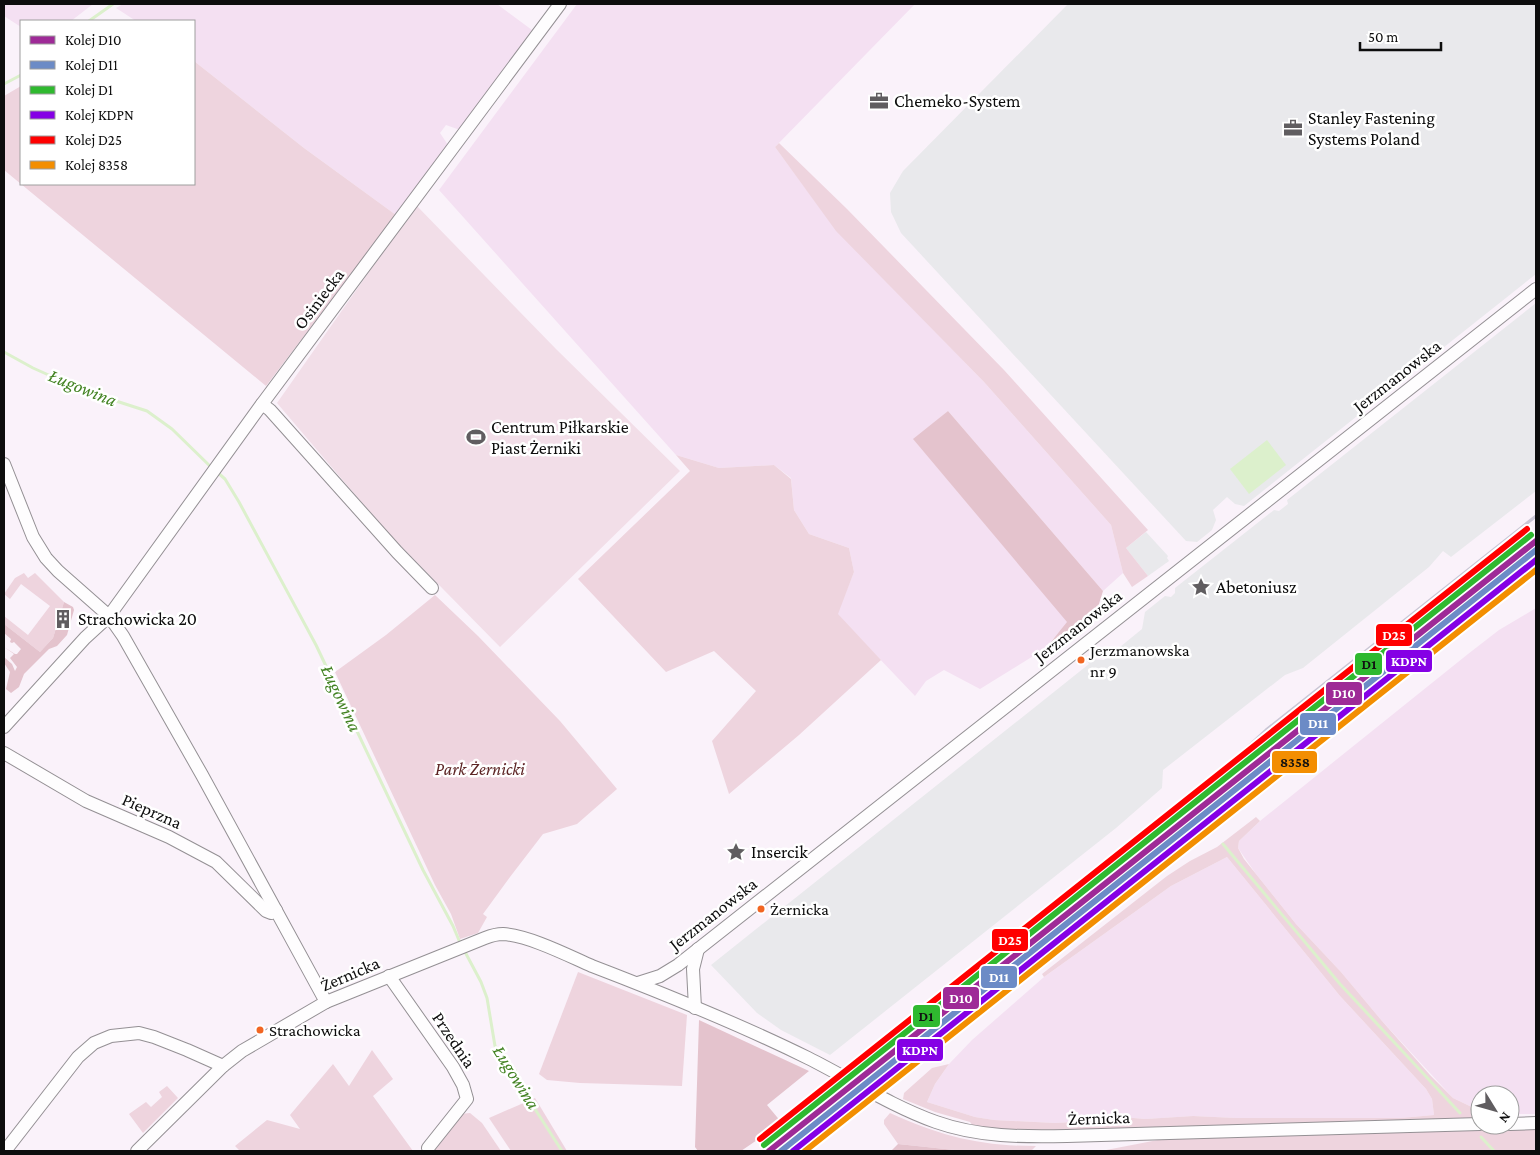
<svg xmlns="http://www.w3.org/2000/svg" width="1540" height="1155" font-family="'Crimson Pro',serif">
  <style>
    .industrial { fill: #e9e9ec }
    .farmland { fill: #f4e0f2 }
    .green { fill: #eed4de }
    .forest { fill: #e4c3cd }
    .pitch { fill: #f2dee8 }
    .water { fill: #dcf0cc }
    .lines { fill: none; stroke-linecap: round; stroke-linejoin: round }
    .stream { stroke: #dcf0cc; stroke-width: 3 }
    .minor-casing { stroke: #949094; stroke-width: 14 }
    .minor { stroke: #fefdfe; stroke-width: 12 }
    .rail { stroke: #cac6d5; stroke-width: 3 }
    .rail-1-casing { stroke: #fff; stroke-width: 10 }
    .rail-2-casing { stroke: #fff; stroke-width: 10 }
    .rail-3-casing { stroke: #fff; stroke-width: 10 }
    .rail-4-casing { stroke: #fff; stroke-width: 10 }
    .rail-5-casing { stroke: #fff; stroke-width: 10 }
    .rail-6-casing { stroke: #fff; stroke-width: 10 }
    .rail-1 { stroke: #9e2a97; stroke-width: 6 }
    .rail-2 { stroke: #6c8bc6; stroke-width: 6 }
    .rail-3 { stroke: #2fb92f; stroke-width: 6 }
    .rail-4 { stroke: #8500e5; stroke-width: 6 }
    .rail-5 { stroke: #f00; stroke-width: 6 }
    .rail-6 { stroke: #f38e01; stroke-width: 6 }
    .bus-dot { fill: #f26522; stroke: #fff; stroke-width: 2 }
    .labels { text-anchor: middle; stroke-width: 5; stroke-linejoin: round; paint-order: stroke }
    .bus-label { font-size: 17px; fill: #0d0d0d; stroke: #fff; text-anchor: start }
    .poi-label { font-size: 18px; fill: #0d0d0d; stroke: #fff; text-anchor: start }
    .street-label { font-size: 18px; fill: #0d0d0d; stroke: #fff }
    .park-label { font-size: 18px; font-style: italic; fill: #5d2525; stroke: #fff }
    .water-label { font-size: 19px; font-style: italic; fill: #438323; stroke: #fff }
    .line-badge { stroke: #fff; stroke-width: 2 }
    .badge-label { font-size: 14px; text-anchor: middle; font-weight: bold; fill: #fff }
    .pale-badge-label { font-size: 14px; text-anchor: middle; font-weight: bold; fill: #111 }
  </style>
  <rect width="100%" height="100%" fill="#faf2fa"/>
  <g class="industrial">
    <polygon points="1068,4 1536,4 1536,274 1244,506 1235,504 1227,497 1213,510 1216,520 1212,530 1197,542 1186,541 901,233 891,212 890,193 903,171"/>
    <polygon points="1536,303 1536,491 1451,557 1443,551 1429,567 1303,668 1285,675 1163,770 1162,788 1116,828 830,1055 781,1030 757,1013 711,965 1089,664 1086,659 1104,660 1142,629 1145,612 1165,596 1171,597 1175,593 1175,588 1274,510 1279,511 1288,504 1287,500"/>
    <polygon points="1146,532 1168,556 1167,558 1169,561 1148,576 1126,548"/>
  </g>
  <g class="farmland">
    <polygon points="4,4 93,4 71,21 21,21 21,27 4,16"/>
    <polygon points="123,4 497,4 532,30 460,130 446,125 440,133 448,145 396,215 304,148 194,61 194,21 136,21 116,8"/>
    <polygon points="577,4 915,4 775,147 837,231 984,382 1111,525 1123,573 1103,591 948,411 914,440 1068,622 1043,650 980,689 944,670 926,681 915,696 837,614 854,572 849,548 809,534 794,510 791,478 774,465 719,468 676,455 439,190"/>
    <polygon points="1536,608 1536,1114 1510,1114 1510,1095 1480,1095 1480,1111 1453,1098 1382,1021 1341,972 1296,924 1256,874 1238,848 1239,841 1260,821 1468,654 1499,630"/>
    <polygon points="1227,857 1340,996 1426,1089 1432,1099 1434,1115 1401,1118 1236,1118 1193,1116 1145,1119 1122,1117 1110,1120 1055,1123 994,1120 975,1117 927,1102 935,1084 949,1064 972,1040 1044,977 1171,886"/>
  </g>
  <g class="green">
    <polygon points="194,61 304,148 396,215 266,386 4,170 4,96 21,86 21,184 194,184"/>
    <polygon points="779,143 847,209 1004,370 1148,530 1126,548 1148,576 1132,587 1123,573 1111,525 984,382 836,231 775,147"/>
    <polygon points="676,455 719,468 774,465 791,479 794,510 809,534 849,548 854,572 838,614 881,660 799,735 729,794 712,741 756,691 714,651 666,672 578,579 690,471"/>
    <polygon points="24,573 28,578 35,573 64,602 53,638 40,652 4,624 4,616 28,635 50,606 21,584 10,599 4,594 15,578"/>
    <polygon points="435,595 478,636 560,721 617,789 577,824 543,834 510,877 483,914 487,917 478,933 460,939 451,914 435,885 335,672 386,635"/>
    <polygon points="1256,817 1260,821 1239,841 1238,848 1244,859 1296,924 1341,972 1382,1021 1430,1075 1453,1098 1480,1111 1480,1119 1022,1131 973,1126 970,1122 935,1112 903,1099 904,1093 932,1068 949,1064 935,1084 927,1102 975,1117 994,1120 1055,1123 1110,1120 1122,1117 1145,1119 1193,1116 1236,1118 1401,1118 1434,1115 1432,1099 1426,1089 1340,996 1227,857 1171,886 1044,977 1042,974 1167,876 1190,861 1217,847"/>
    <polygon points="578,972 687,1015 682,1086 580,1083 547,1080 539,1074"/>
    <polygon points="372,1050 393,1079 373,1096 413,1151 240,1151 235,1146 267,1120 300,1129 290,1115 333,1064 349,1086"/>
    <polygon points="167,1086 178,1098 143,1133 129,1114 146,1102 151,1107 162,1097 159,1092"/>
    <polygon points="535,1098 567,1151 511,1151 489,1118"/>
    <polygon points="470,1113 482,1123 501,1151 430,1151 460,1114"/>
    <path d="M 890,1113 C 941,1136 979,1146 1036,1146 L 1031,1151 L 964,1151 L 898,1144 L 884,1124 L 884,1120 Z"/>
    <polygon points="1536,1129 1536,1151 1101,1151 1163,1139"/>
  </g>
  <g class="forest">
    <polygon points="948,411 1103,591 1093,623 1057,653 1050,643 1067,622 913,439"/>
    <polygon points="64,602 73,607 74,610 67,635 57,646 49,649 24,674 19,687 11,693 6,689 10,672 4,663 4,657 12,664 15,671 17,667 10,658 14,654 4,647 15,654 17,654 21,649 14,642 12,643 10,642 11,639 4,633 4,624 40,652 53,638"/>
    <polygon points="699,1020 809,1071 767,1105 782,1123 741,1151 698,1151 695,1147"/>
    <polygon points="898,1144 964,1151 891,1151"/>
  </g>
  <polygon class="pitch" points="416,205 556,349 680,471 500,647 386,531 277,403"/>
  <polygon class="water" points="1267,440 1286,465 1249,494 1230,469"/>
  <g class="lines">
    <g class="stream">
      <polyline points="89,21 113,4"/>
      <polyline points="4,84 21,75"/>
      <polyline points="4,352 33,368 82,390 147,411 172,429 212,468"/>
      <polyline points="217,472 225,479 239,502 316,645 423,870 453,926 461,945"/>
      <polyline points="1223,844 1340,984 1460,1113"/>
      <polyline points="464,950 481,982 487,998 495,1046 515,1070 533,1106 562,1151"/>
      <polyline points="1481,1137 1494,1151"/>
    </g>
    <g class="minor-casing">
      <g id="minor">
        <polyline points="262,404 270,410 397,552 432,588"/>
        <polyline points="4,464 33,537 46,558 58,571 109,616 123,636 202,775 326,1002"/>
        <polyline points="4,727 85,638 109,616 262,404 560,4"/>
        <polyline points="4,753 86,801 169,837 216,862 266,911 271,913 276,910"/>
        <polyline points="389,976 453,1067 463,1085 467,1099 428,1148"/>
        <polyline points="638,983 660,976 678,965 1536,289"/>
        <polyline points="695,1008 693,969 698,949"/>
        <polyline points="1510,1124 1536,1123"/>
        <polyline points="5,1151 78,1057 94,1043 111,1036 139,1033 154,1037 187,1050 223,1066"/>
        <path d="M 137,1151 L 223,1066 L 242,1051 L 326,1002 L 485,938 C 490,936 497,934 503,934 C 530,936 567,955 592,966 C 665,994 737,1023 808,1058 C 850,1079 891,1106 936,1122 C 978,1137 1023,1137 1067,1136 L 1480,1124"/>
      </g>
    </g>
    <use href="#minor" class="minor"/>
    <g class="rail">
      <polyline points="1230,806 1320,734"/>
      <polyline points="1152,835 1266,730 1536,516"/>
      <polyline points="888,1046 1125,856"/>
    </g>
    <g class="rail-1-casing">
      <polyline id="rail-1" points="769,1151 1536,541"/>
    </g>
    <g class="rail-2-casing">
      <polyline id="rail-2" points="781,1151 1536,550"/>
    </g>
    <g class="rail-3-casing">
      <polyline id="rail-3" points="764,1145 1531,535"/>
    </g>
    <g class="rail-4-casing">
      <polyline id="rail-4" points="793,1151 1536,560"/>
    </g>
    <g class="rail-5-casing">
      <polyline id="rail-5" points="760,1139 1527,529"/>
    </g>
    <g class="rail-6-casing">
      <polyline id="rail-6" points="805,1151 1536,570"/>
    </g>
    <use href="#rail-1" class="rail-1"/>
    <use href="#rail-2" class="rail-2"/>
    <use href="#rail-3" class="rail-3"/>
    <use href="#rail-4" class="rail-4"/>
    <use href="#rail-5" class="rail-5"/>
    <use href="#rail-6" class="rail-6"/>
  </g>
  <defs>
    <g id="office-bare" transform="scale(1.5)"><path d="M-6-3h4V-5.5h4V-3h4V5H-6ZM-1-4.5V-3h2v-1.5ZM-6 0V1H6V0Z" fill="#605d60" stroke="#fff" stroke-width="2.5" paint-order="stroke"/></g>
    <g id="stadium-bare" transform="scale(1.5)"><path d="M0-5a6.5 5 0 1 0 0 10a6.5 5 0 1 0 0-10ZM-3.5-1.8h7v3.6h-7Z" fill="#605d60" stroke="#fff" stroke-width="2.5" paint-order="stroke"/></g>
    <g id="sight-bare" transform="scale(1.5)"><path d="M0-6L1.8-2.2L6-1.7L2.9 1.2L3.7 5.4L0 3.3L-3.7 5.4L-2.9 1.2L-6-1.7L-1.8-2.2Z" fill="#605d60" stroke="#fff" stroke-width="2.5" paint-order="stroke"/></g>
    <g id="building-bare" transform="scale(1.5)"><path d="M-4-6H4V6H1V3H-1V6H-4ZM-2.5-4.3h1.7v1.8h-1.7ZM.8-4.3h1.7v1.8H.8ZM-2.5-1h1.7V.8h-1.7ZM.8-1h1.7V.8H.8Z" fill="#605d60" stroke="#fff" stroke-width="2.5" paint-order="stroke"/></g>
  </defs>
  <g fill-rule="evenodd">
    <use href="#office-bare" x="879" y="101"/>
    <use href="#office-bare" x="1293" y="128"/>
    <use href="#stadium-bare" x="476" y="437"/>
    <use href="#sight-bare" x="1201" y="587"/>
    <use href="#building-bare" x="63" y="619"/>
    <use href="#sight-bare" x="736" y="852"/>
  </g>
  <g class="bus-dot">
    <circle cx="1081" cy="660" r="4.5"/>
    <circle cx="761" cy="909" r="4.5"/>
    <circle cx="260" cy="1030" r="4.5"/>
  </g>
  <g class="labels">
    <g class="bus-label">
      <text x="1090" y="656">Jerzmanowska<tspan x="1090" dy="21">nr 9</tspan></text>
      <text x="770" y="915">Żernicka</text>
      <text x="269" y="1036">Strachowicka</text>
    </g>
    <g class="poi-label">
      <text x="894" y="107">Chemeko-System</text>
      <text x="1308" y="124">Stanley Fastening<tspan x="1308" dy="21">Systems Poland</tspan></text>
      <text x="491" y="433">Centrum Piłkarskie<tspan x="491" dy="21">Piast Żerniki</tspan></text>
      <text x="1216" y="593">Abetoniusz</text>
      <text x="78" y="625">Strachowicka 20</text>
      <text x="751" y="858">Insercik</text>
    </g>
    <g class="street-label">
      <text transform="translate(319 299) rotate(-53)" y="6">Osiniecka</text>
      <text transform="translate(1397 376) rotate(-38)" y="6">Jerzmanowska</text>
      <text transform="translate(1078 626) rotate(-38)" y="6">Jerzmanowska</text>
      <text transform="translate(152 811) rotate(24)" y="6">Pieprzna</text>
      <text transform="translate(713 914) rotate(-38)" y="6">Jerzmanowska</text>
      <text transform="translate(350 974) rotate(-23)" y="6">Żernicka</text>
      <text transform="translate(454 1040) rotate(56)" y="6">Przednia</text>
      <text transform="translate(1099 1118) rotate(-2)" y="6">Żernicka</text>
    </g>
    <g class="park-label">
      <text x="480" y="775">Park Żernicki</text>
    </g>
    <g class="water-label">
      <text transform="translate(83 387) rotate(22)" y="7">Ługowina</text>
      <text transform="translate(342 698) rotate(65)" y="7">Ługowina</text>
      <text transform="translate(517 1077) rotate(58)" y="7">Ługowina</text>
    </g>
  </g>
  <g class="line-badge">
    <rect x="1375" y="623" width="38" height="24" rx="5" fill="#f00"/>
    <rect x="1385" y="649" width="48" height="24" rx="5" fill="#8500e5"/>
    <rect x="1354" y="652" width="29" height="24" rx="5" fill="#2fb92f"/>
    <rect x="1325" y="681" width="38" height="25" rx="5" fill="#9e2a97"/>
    <rect x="1299" y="712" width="38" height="24" rx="5" fill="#6c8bc6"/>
    <rect x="1271" y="750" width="47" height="24" rx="5" fill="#f38e01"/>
    <rect x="991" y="928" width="38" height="24" rx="5" fill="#f00"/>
    <rect x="980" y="965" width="38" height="24" rx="5" fill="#6c8bc6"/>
    <rect x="942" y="986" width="38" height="24" rx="5" fill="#9e2a97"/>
    <rect x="912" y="1004" width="29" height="24" rx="5" fill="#2fb92f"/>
    <rect x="896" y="1038" width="48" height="24" rx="5" fill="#8500e5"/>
  </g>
  <g class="badge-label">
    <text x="1394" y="640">D25</text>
    <text x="1409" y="666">KDPN</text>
    <text x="1344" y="698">D10</text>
    <text x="1318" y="728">D11</text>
    <text x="1010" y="945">D25</text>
    <text x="999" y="982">D11</text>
    <text x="961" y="1003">D10</text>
    <text x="920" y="1055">KDPN</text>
  </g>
  <g class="pale-badge-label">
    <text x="1369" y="669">D1</text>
    <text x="1295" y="767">8358</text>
    <text x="926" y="1021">D1</text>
  </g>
  <rect width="1540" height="1155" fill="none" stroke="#0d0d0d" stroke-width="10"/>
  <rect x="20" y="20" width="175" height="165" fill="#ffffff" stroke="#9e9e9e"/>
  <rect x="30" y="36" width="25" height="8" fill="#9e2a97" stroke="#9e9e9e"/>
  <text x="65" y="45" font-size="15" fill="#0d0d0d">Kolej D10</text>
  <rect x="30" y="61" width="25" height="8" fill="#6c8bc6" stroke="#9e9e9e"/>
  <text x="65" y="70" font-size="15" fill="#0d0d0d">Kolej D11</text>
  <rect x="30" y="86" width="25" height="8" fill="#2fb92f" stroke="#9e9e9e"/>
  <text x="65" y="95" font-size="15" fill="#0d0d0d">Kolej D1</text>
  <rect x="30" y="111" width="25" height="8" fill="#8500e5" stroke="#9e9e9e"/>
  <text x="65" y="120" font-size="15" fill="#0d0d0d">Kolej KDPN</text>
  <rect x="30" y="136" width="25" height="8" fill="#ff0000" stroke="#9e9e9e"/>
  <text x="65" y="145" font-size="15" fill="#0d0d0d">Kolej D25</text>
  <rect x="30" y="161" width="25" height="8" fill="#f38e01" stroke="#9e9e9e"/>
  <text x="65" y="170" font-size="15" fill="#0d0d0d">Kolej 8358</text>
  <g transform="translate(1495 1110) rotate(127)"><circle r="24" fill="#ffffff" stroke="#9e9e9e"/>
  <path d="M0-4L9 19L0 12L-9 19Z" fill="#605d60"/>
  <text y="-8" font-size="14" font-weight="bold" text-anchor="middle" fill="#0d0d0d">N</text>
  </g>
  <path d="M1360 42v8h81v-8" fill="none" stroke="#0d0d0d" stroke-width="2.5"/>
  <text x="1368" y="42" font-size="15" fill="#0d0d0d" stroke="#ffffff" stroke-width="4" paint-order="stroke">50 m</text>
</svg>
